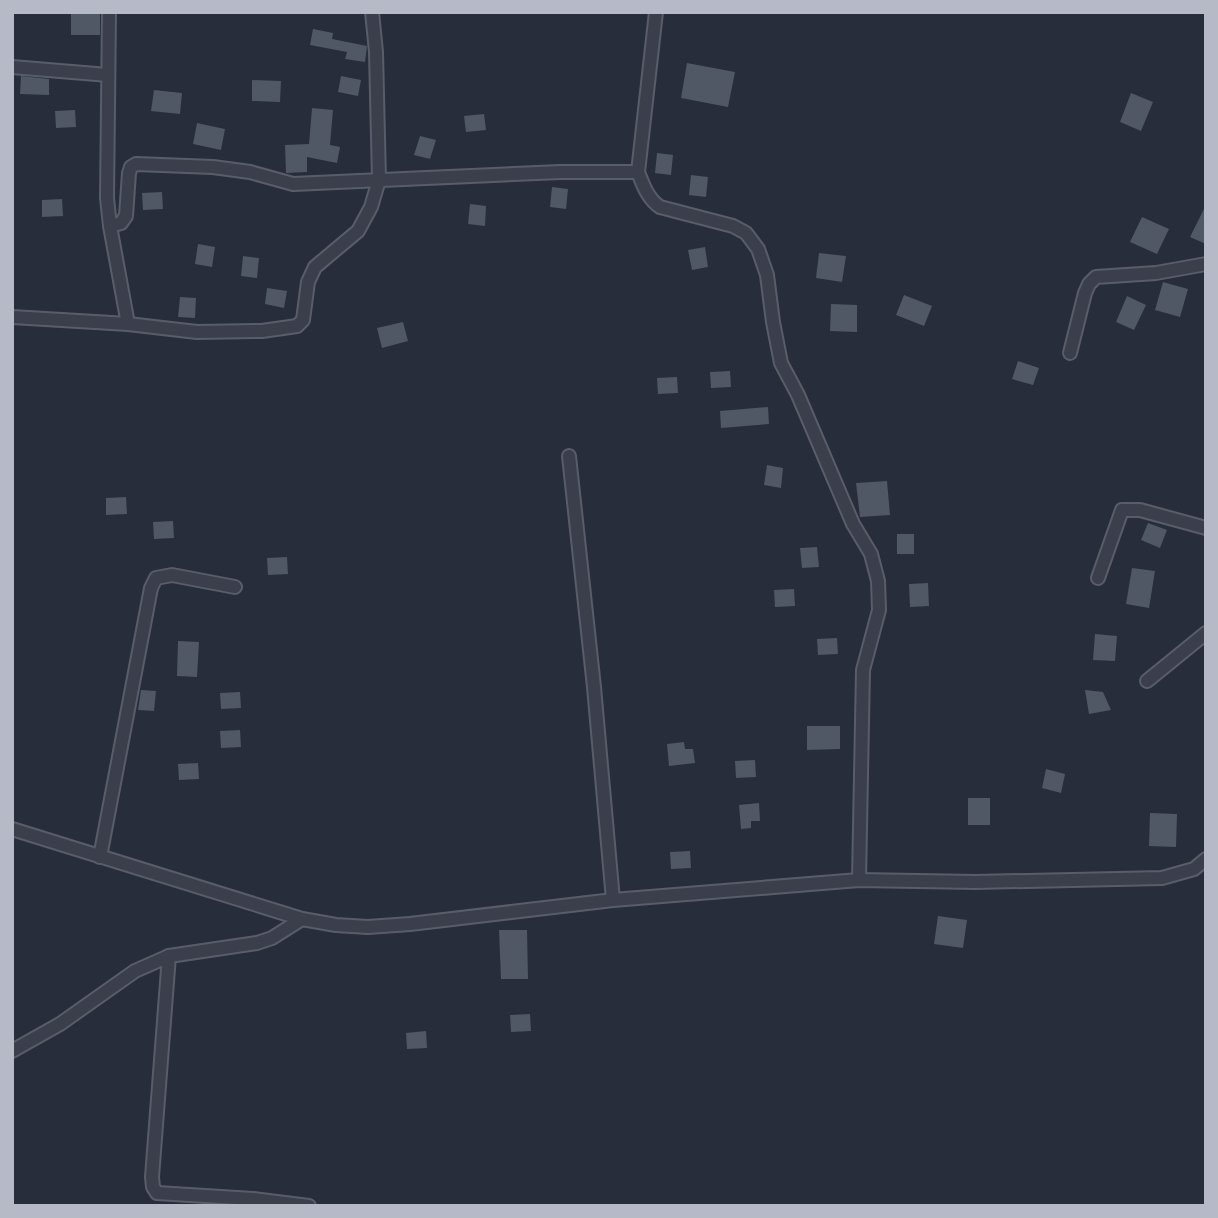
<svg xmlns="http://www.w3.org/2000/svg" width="1218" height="1218" font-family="Roboto,sans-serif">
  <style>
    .building { fill: #505765 }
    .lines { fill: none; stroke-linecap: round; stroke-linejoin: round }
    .minor-casing { stroke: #585d69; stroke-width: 16 }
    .minor { stroke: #3a3f4b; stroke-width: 12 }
  </style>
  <rect width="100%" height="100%" fill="#272d3a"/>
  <g class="building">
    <rect x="71" y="14" width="29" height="21"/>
    <polygon points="313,29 333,33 332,39 367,46 365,62 345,59 347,52 310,45"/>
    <polygon points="687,63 735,72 728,107 681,98"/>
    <polygon points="21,76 49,79 49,95 20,94"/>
    <polygon points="341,76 361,80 358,96 338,92"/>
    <polygon points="252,80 281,81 280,102 252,101"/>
    <polygon points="154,90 182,93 180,114 151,111"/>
    <polygon points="1131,93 1153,102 1141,131 1120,122"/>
    <polygon points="312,108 333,110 330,145 340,147 337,163 307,157 307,172 286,173 285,145 309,144"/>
    <polygon points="75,110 76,127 56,128 55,111"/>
    <polygon points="484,114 486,130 466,132 464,116"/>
    <polygon points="197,123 225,129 221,150 193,144"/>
    <polygon points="420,136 436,140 430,159 414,155"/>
    <polygon points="657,153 673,155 671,175 655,173"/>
    <polygon points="691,175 708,177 706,197 689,195"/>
    <polygon points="552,187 568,189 566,209 550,207"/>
    <polygon points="162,192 163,209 143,210 142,193"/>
    <polygon points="62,199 63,216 42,217 42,200"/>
    <polygon points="470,204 486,206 485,226 468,224"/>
    <polygon points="1206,205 1206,244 1190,237"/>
    <polygon points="1142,217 1169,229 1157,254 1130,242"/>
    <polygon points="198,244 215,247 212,267 195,264"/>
    <polygon points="705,247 708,267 692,270 688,250"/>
    <polygon points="819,253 846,256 842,282 816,278"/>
    <polygon points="243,256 259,258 257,278 241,276"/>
    <polygon points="1163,282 1188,289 1180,317 1155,310"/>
    <polygon points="267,288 287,291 284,308 265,304"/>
    <polygon points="904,295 932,306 924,326 896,315"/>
    <polygon points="1127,296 1146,305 1134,330 1116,322"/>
    <polygon points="180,297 196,298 195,318 178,317"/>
    <polygon points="831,304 857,305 857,332 830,331"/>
    <polygon points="403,322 408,341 382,348 377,328"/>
    <polygon points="1018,361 1039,368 1033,385 1012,379"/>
    <polygon points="730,371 731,387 711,388 710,372"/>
    <polygon points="677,377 678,393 658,394 657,378"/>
    <polygon points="768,407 769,424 721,428 720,411"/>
    <polygon points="767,465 783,468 781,488 764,485"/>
    <polygon points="887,481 890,515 860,517 856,483"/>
    <polygon points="126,497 127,514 106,515 106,498"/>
    <polygon points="173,521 174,538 154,539 153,522"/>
    <polygon points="1148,523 1167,530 1160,548 1141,540"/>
    <rect x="897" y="534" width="17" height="20"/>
    <polygon points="817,547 819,567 802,568 800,548"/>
    <polygon points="287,557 288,574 268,575 267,558"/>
    <polygon points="1132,568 1155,571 1149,608 1126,604"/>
    <polygon points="928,583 929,606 910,607 909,584"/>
    <polygon points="794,589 795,606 775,607 774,590"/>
    <polygon points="1095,634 1117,636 1115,661 1093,660"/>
    <polygon points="837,638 838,654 818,655 817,639"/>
    <polygon points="178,641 199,642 197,677 177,676"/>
    <polygon points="141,690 156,691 154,711 138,710"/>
    <polygon points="1085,690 1103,692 1111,710 1089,714"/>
    <polygon points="240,692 241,708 221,709 220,693"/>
    <polygon points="807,726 840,726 840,749 807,750"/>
    <polygon points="240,730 241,747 221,748 220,731"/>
    <polygon points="684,742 685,749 693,749 695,763 669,766 667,744"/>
    <polygon points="755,760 756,777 736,778 735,761"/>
    <polygon points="198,763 199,779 179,780 178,764"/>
    <polygon points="1046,769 1065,774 1061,793 1042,788"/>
    <rect x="968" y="798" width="22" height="27"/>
    <polygon points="759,803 760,821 751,821 751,828 741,829 739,805"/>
    <polygon points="1150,813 1177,814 1176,847 1149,846"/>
    <polygon points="690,851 691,868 671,869 670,852"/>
    <polygon points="938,916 967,920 963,948 934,944"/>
    <polygon points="499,930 527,930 528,979 501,979"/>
    <polygon points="530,1014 531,1031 511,1032 510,1015"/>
    <polygon points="426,1031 427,1048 407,1049 406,1033"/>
  </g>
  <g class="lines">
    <g class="minor-casing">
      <g id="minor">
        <polyline points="109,12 107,198 110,226 128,324"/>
        <path d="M 656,12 L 638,172 C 643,185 648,199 660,207 L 733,226 L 746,233 L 758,249 L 767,275 L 773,322 L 781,363 L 798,395 L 853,524 L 871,554 L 878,581 L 879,610 L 863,670 L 859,880"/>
        <polyline points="12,67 108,75"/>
        <polyline points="110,226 121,223 126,216 129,173 131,167 136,164 213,167 250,172 293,184 560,172 638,172"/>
        <polyline points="12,317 128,324 197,332 262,331 297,326 303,320 308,282 315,267 358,231 371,207 379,180 376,52 372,12"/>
        <polyline points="1070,353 1085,293 1089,284 1096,277 1156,273 1206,264"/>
        <polyline points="569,456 594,687 613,900"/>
        <polyline points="1098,578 1122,510 1140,510 1206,528"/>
        <polyline points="1147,681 1206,633"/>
        <polyline points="12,829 302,919 336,925 368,927 410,924 613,900 859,880 976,882 1162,878 1194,869 1206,859"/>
        <polyline points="100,857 151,588 156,578 172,575 235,587"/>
        <polyline points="302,919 272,938 257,943 169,956 152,1177 153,1187 157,1193 253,1199 309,1206"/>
        <polyline points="12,1051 60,1024 135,971 169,956"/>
      </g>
    </g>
    <use href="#minor" class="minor"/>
  </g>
  <rect width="1218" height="1218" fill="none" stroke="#b6bac6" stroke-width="28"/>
</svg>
